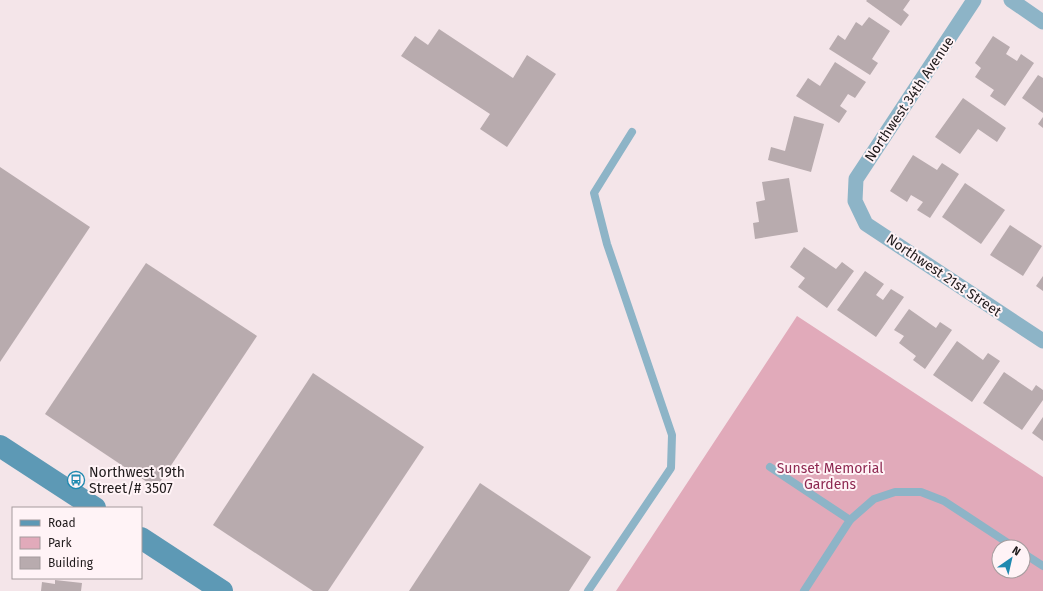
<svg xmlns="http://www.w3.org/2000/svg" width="1043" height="591" font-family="'Fira Sans',sans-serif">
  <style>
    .green { fill: #e1aaba; fill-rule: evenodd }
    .building { fill: #b8abae }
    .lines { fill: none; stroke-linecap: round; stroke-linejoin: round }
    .lane { stroke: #8db4c7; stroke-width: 8 }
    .street { stroke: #8db4c7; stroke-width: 15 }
    .secondary { stroke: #5d99b5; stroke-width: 22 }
    .labels { text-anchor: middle; stroke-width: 4; stroke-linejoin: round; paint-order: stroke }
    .street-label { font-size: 14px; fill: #1f1a1b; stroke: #fff3f6 }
    .park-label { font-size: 14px; fill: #8e2851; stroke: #fff3f6 }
    .poi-label { font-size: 14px; fill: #1f1a1b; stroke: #fff3f6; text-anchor: start }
  </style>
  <rect width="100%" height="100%" fill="#f4e5e9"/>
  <path class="green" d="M 797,316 L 1043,477 L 1043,591 L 616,591 ZM 999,547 L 1023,547 L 1023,571 L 999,571 Z"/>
  <g class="building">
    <polygon points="867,0 910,0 903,10 909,15 901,26 866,1"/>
    <polygon points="869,17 890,31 872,59 878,63 870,75 829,49 838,35 845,40 856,22 862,26"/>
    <polygon points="439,29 513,78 527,55 556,74 507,147 480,129 490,114 401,56 415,36 428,45"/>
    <polygon points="993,36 1010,47 1006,54 1017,61 1021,54 1034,63 1005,106 990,96 994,90 975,77 981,68 975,63"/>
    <polygon points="835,62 866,82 855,98 848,94 840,106 847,111 839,123 796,96 808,78 820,86"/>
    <polygon points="1038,75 1043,78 1043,113 1022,98"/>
    <polygon points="963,98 1006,128 997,142 978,129 960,154 935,137"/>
    <polygon points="794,116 824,124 811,172 768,160 771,147 785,151"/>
    <polygon points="1043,117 1043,128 1038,124"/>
    <polygon points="913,155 937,170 942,163 959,174 930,218 917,210 923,202 911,195 907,202 890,191"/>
    <polygon points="0,167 90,227 0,362"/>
    <polygon points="789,178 798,232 755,239 753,223 759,222 756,202 765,200 762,182"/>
    <polygon points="965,183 1005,210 981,244 942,217"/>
    <polygon points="1010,225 1042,246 1023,276 990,255"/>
    <polygon points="804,247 836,269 842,262 854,271 827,308 798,287 805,278 790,267"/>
    <polygon points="146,263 257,336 156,488 45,414"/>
    <polygon points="865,271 884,284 876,295 883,300 891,289 904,297 876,337 837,310"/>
    <polygon points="1043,276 1043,291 1036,286"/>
    <polygon points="909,309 936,328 940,322 952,330 925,369 913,360 916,356 899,343 904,336 894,330"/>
    <polygon points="957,341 983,360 988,353 1000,361 972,402 933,375"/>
    <polygon points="1004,372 1032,391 1036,385 1043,390 1043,400 1022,430 983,403"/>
    <polygon points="313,373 424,447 328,591 313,591 213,525"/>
    <polygon points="1043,417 1043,441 1032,433"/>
    <polygon points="480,483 591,557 569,591 409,591"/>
    <polygon points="55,580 82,583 81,591 41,591 42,582 55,584"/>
  </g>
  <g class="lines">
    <g class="lane">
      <polyline points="770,467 850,520 804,591"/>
      <polyline points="850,520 874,499 895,492 921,492 944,501 1014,547"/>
      <polyline points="1023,553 1043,566"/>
      <polyline points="588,591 671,468 672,435 607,244 594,193 632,132"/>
    </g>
    <g class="street">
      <polyline points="974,0 856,179 855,201 866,224 1043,341"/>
      <polyline points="1011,0 1043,22"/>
    </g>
    <g class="secondary">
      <polyline points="0,446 95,508"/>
      <polyline points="141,538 222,591"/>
    </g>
  </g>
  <defs>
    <g id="bus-ring" transform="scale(0.9)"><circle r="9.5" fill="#fff3f6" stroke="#1f89b0" stroke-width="1.5"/><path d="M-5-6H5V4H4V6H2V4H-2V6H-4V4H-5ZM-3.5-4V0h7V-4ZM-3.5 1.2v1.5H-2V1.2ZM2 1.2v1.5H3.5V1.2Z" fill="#1f89b0"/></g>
  </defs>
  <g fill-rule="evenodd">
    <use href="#bus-ring" x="76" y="480"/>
  </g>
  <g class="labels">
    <g class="street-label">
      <text transform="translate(909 99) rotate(-56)" y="5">Northwest 34th Avenue</text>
      <text transform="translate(944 275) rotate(34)" y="5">Northwest 21st Street</text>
    </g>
    <g class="park-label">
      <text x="830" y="473">Sunset Memorial<tspan x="830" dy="16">Gardens</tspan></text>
    </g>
    <g class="poi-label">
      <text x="89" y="477">Northwest 19th<tspan x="89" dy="16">Street/# 3507</tspan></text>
    </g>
  </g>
  <rect x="12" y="507" width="130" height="72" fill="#fff3f6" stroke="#a59c9e"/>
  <rect x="20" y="520" width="20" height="6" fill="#5d99b5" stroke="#a59c9e"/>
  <text x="48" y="527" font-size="12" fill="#1f1a1b">Road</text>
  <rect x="20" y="537" width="20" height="12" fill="#e1aaba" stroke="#a59c9e"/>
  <text x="48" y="547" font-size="12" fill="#1f1a1b">Park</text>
  <rect x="20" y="557" width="20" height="12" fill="#b8abae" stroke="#a59c9e"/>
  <text x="48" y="567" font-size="12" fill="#1f1a1b">Building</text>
  <g transform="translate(1011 559) rotate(34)"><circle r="19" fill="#fff3f6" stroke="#a59c9e"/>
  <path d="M0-3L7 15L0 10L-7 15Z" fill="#1f89b0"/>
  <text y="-6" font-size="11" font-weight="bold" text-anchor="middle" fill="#1f1a1b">N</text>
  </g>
</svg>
